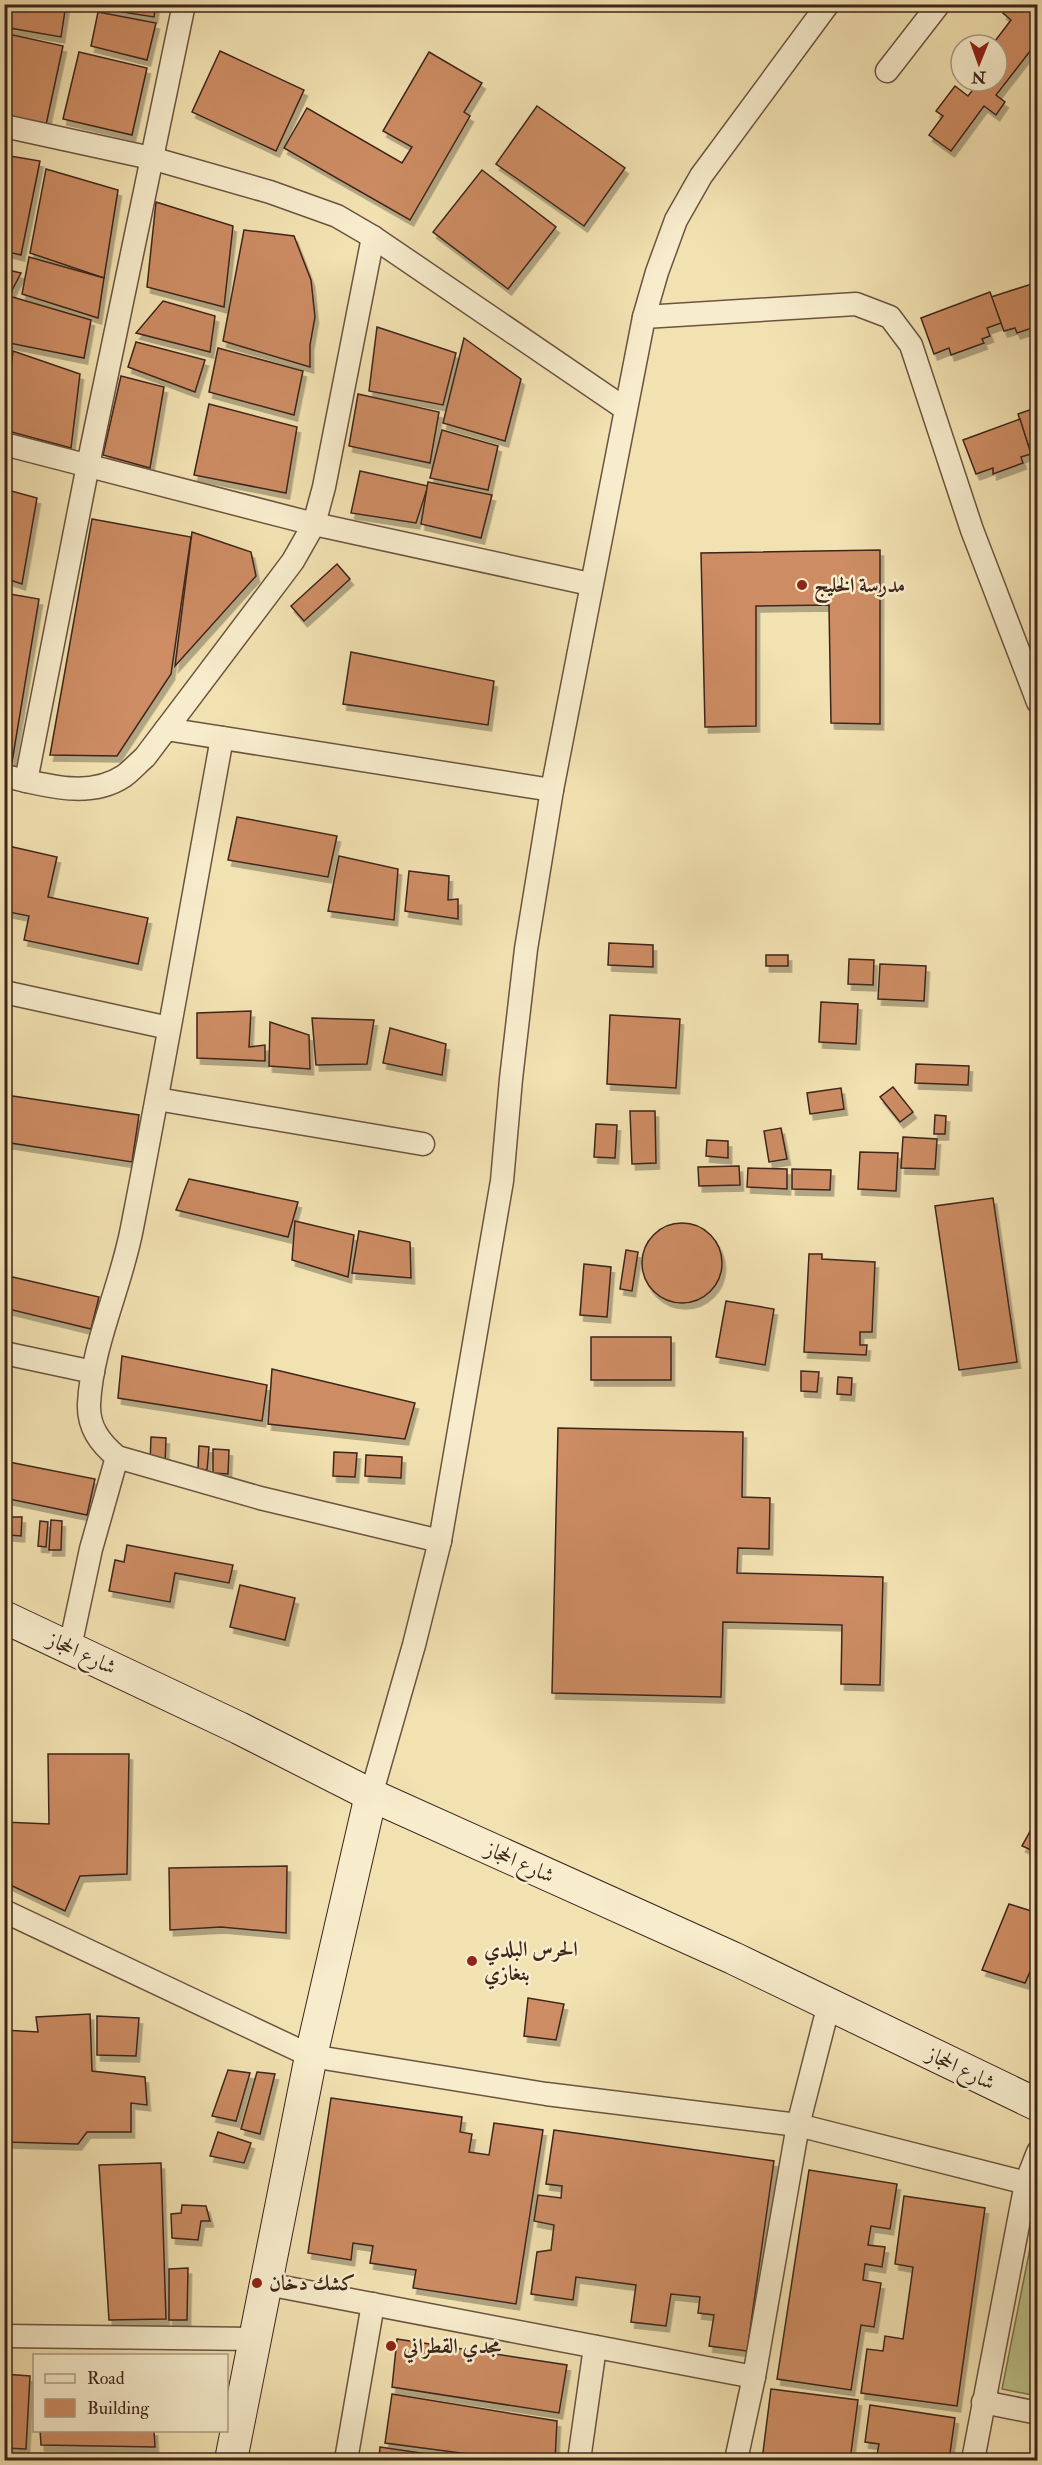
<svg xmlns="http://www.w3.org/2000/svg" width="1042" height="2465" font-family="'IM FELL Double Pica',Amiri,serif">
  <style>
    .green { fill: #bcc28a; stroke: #7d7453; stroke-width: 1.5 }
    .building { fill: #cd8c63; stroke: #3e251c; stroke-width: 1.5; filter: url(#shadow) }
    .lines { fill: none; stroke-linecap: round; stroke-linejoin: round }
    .street-casing { stroke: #6b5441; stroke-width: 25 }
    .secondary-casing { stroke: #3e251c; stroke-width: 34 }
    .street { stroke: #f7eccc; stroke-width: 22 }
    .secondary { stroke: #f7eccc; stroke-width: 32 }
    .poi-dot { fill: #8f2418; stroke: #f7eccc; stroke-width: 2 }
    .labels { text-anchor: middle; stroke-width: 5; stroke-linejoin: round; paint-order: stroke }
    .poi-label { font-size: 21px; font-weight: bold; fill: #3e251c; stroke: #f7eccc; text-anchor: start }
    .street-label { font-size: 21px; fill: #3e251c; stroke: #f7eccc }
  </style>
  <defs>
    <filter id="shadow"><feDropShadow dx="3.5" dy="6" stdDeviation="0" flood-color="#0004"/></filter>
  </defs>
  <rect width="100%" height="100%" fill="#f2e1b1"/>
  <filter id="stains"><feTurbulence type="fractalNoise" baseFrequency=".00333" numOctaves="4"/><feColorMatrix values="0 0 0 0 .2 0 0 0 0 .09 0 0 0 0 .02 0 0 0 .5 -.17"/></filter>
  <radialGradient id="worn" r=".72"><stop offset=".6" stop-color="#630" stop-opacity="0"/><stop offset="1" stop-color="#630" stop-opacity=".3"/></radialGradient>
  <polygon class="green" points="1037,2213 1038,2396 1037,2396 1002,2389"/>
  <g class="building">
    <polygon points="4,4 66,4 61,37 4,27"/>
    <polygon points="97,4 156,4 154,17 96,8"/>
    <polygon points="1009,4 1038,4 1038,41 996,95 1005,102 996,115 984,106 951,151 929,135 943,116 936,111 955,86 968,96 980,81 997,81 997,45 992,45 1011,20 1003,13"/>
    <polygon points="98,12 156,23 147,60 91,46"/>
    <polygon points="4,33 63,46 46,125 4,116"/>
    <polygon points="220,51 304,90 276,151 192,112"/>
    <polygon points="79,52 147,68 132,135 63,119"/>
    <polygon points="429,52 482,83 464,112 470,116 410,220 284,148 307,108 402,163 412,147 383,131"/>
    <polygon points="537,106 625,168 584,226 496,164"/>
    <polygon points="4,155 40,161 21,255 4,251"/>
    <polygon points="46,169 118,190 104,278 30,253"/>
    <polygon points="482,170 556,227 508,289 433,232"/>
    <polygon points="156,202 233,226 224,307 147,287"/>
    <polygon points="244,230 294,236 311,280 315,317 310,345 310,367 223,341"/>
    <polygon points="29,257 104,278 98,318 22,294"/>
    <polygon points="4,269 21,273 9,296 4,295"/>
    <polygon points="1038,282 1038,326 1017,333 1015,328 1004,331 991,297"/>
    <polygon points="990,292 1001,323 987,328 990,336 982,339 984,343 951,355 949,348 934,354 921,318"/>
    <polygon points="9,296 91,320 84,358 4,342 4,316"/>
    <polygon points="163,301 215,316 210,352 136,333"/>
    <polygon points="377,327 456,353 443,405 369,391"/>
    <polygon points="464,338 521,379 505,441 443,423"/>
    <polygon points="136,342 205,360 195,392 128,367"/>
    <polygon points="218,348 303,371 294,415 209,392"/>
    <polygon points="13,351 80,374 71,448 4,430"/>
    <polygon points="121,376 164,387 150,468 103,455"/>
    <polygon points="358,394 439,412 430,463 349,446"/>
    <polygon points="209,404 297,427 286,493 194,475"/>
    <polygon points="1038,407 1038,442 1028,445 1018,414"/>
    <polygon points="1020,419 1031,454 1021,457 1023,463 993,474 993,468 976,474 963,440"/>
    <polygon points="442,430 498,446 488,490 430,478"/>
    <polygon points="360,471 428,486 416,523 351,513"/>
    <polygon points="428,482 492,495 481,538 421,524"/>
    <polygon points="4,489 37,498 22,584 4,578"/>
    <polygon points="92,519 191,537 171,674 117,756 50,755"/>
    <polygon points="192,532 251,552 256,576 175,666"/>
    <polygon points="880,550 880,724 831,723 829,605 756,606 756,726 705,727 701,553"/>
    <polygon points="337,564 350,579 304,621 291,606"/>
    <polygon points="4,593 39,599 12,762 4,760"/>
    <polygon points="351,652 494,681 488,725 343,704"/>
    <polygon points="237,817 337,836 328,877 228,860"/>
    <polygon points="4,845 57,857 48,897 148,918 138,964 24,940 29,916 4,911"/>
    <polygon points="339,856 398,869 394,920 328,911"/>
    <polygon points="409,871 449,876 448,900 458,899 458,919 405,911"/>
    <polygon points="609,943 653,945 653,967 608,965"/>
    <rect x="766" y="955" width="22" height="11"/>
    <polygon points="849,959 874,960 873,985 848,984"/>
    <polygon points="880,964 926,966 924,1001 878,999"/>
    <polygon points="821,1002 858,1004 856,1044 819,1042"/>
    <polygon points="251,1011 249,1047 265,1045 265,1061 197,1058 197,1013"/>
    <polygon points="610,1015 680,1019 676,1088 607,1084"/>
    <polygon points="312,1018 374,1020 367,1064 316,1065"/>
    <polygon points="270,1022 309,1035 310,1069 269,1066"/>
    <polygon points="390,1028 446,1044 442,1075 383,1063"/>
    <polygon points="916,1064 969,1066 968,1085 915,1083"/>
    <polygon points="893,1087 913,1112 900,1122 880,1097"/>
    <polygon points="841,1088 844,1109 810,1114 807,1093"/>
    <polygon points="6,1095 139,1115 132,1162 4,1142"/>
    <polygon points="630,1111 655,1111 656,1163 632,1164"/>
    <polygon points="935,1115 946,1116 945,1134 934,1134"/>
    <polygon points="596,1124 617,1125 615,1158 594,1157"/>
    <polygon points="781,1128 787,1159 769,1162 764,1131"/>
    <polygon points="903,1137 937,1139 935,1169 901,1168"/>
    <polygon points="707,1140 728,1141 728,1158 706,1156"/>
    <polygon points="860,1152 898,1153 896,1191 858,1189"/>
    <polygon points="739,1166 740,1185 699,1186 698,1167"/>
    <polygon points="748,1168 787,1169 787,1189 747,1187"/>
    <polygon points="792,1169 831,1170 830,1190 792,1189"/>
    <polygon points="189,1179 298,1202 288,1237 176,1210"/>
    <polygon points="993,1198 1017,1362 959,1370 935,1206"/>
    <polygon points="295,1221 354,1235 348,1277 292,1260"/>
    <circle cx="682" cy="1263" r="40"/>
    <polygon points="359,1231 410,1242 411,1278 352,1273"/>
    <polygon points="626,1250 638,1252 632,1291 620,1289"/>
    <polygon points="809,1254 822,1254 822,1259 875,1262 872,1332 860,1332 860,1345 867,1345 866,1355 804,1352"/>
    <polygon points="584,1264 611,1267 607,1317 580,1315"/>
    <polygon points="4,1275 99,1297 91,1329 4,1308"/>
    <polygon points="726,1301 774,1309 765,1365 716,1357"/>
    <rect x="591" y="1337" width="80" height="43"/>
    <polygon points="122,1356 267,1385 262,1421 118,1398"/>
    <polygon points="272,1369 415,1403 405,1439 268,1424"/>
    <polygon points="801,1371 819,1372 817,1392 801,1391"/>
    <polygon points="838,1377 852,1378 851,1395 837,1394"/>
    <polygon points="558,1428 743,1432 742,1497 770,1498 769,1549 738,1548 737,1573 883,1577 880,1685 841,1684 842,1625 723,1622 721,1697 552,1693"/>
    <polygon points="151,1437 166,1438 165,1464 150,1463"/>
    <polygon points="199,1446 209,1447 207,1470 198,1469"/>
    <polygon points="213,1449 229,1450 228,1474 213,1473"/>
    <polygon points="334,1452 357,1453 355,1477 333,1476"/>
    <polygon points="366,1455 402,1457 401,1478 365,1476"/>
    <polygon points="4,1461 95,1479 87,1515 4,1498"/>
    <polygon points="10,1517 22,1517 21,1536 9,1535"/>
    <polygon points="51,1520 62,1521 61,1550 49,1550"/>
    <polygon points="40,1521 48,1522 46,1547 38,1546"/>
    <polygon points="127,1545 233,1565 229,1583 175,1573 170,1602 109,1591 115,1560 124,1562"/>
    <polygon points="240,1585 295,1598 285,1640 230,1627"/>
    <polygon points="48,1754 129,1754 127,1874 80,1876 65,1911 4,1882 4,1822 49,1824"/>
    <polygon points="1038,1817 1038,1853 1022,1846"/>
    <polygon points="287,1866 286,1933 221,1927 170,1930 169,1868"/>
    <polygon points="1009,1904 1038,1913 1038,1954 1025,1983 982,1970"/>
    <polygon points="528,1998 564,2004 556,2040 524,2036"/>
    <polygon points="90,2014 92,2071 145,2077 147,2105 131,2103 131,2132 87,2132 78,2144 4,2142 4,2030 38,2032 36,2017"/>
    <polygon points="97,2016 139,2018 136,2056 97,2055"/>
    <polygon points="228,2070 250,2073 236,2121 212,2116"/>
    <polygon points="257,2072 275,2074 260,2134 241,2129"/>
    <polygon points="331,2098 462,2117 460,2132 472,2134 469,2152 489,2155 494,2123 543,2130 516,2304 413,2288 416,2270 370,2263 373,2246 353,2243 351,2260 308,2253"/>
    <polygon points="554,2130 774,2161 747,2351 709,2346 714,2315 698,2313 700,2297 671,2294 666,2326 631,2322 636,2285 576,2277 573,2300 531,2294 537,2252 551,2250 554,2225 534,2221 538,2195 561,2198 562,2186 546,2184"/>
    <polygon points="218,2132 251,2143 244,2163 210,2156"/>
    <polygon points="161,2163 166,2319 109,2320 99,2165"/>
    <polygon points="809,2170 897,2184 890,2229 871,2226 868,2245 885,2247 882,2267 865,2264 863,2280 881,2283 874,2327 861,2325 851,2390 777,2379"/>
    <polygon points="904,2196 985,2208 957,2406 861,2393 867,2349 883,2351 885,2336 903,2339 913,2267 895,2264"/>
    <polygon points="182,2205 206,2206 210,2221 201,2221 198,2240 172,2238 171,2214 181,2213"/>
    <polygon points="188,2268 187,2320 169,2320 169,2269"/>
    <polygon points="397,2339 567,2365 559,2413 392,2387"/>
    <polygon points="4,2374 30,2376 26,2449 4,2448"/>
    <polygon points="771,2389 858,2400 850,2460 762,2460"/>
    <polygon points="392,2394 557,2421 555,2460 514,2460 385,2443"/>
    <polygon points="870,2405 955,2418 949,2460 876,2460 879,2444 865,2442"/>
    <polygon points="40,2430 154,2430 155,2447 41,2445"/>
    <polygon points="380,2447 468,2460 379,2460"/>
    <polygon points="4,2455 85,2459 85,2460 4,2460"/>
    <polygon points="152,2459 152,2460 112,2460"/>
  </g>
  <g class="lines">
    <g class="street-casing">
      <g id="street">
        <polyline points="887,71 939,4"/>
        <polyline points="4,126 151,158 270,192 337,216 373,237 624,408"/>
        <polyline points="644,317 856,304 890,317 911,345 972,530 1038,702"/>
        <polyline points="4,444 314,524 590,584"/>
        <polyline points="166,729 552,790"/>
        <path d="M 222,738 C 192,902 164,1065 132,1228 C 121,1287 92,1344 89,1404 C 88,1427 100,1443 117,1457 L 260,1498 L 440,1541"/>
        <path d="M 4,776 C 43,784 88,800 124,776 C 131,771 138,763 145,757 L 293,561 L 314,524 L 324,487 L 373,237"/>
        <polyline points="26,781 88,465 184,4"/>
        <polyline points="4,992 169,1028"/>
        <polyline points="157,1099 423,1144"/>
        <polyline points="4,1353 93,1372"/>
        <polyline points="70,1647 91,1549 117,1457"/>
        <polyline points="371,1795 414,1645 440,1541 502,1181 511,1079 526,949 552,790 644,317 657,272 676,220 701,176 828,4"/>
        <polyline points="4,1911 311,2056 546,2094 798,2125 1026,2183"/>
        <polyline points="267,2284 754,2377"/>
        <polyline points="4,2336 256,2339"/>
        <polyline points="983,2402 1038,2413"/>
        <polyline points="346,2460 373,2304"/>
        <polyline points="579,2460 595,2347"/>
        <polyline points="736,2460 754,2377 798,2125 829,2004"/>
        <polyline points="973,2460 1026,2183 1038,2152"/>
      </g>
    </g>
    <g class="secondary-casing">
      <g id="secondary">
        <polyline points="4,1617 239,1728 371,1795 733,1958 1038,2105"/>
        <polyline points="231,2460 311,2056 371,1795"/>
      </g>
    </g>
    <use href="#street" class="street"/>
    <use href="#secondary" class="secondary"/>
  </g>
  <g class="poi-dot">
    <circle cx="802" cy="585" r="6"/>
    <circle cx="472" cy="1961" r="6"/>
    <circle cx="257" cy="2283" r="6"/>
    <circle cx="391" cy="2346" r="6"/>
  </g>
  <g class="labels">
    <g class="poi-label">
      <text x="814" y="592">مدرسة الخليج</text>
      <text x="484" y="1956">الحرس البلدي<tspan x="484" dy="24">بنغازي</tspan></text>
      <text x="269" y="2290">كشك دخان</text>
      <text x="403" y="2353">مجدي القطراني</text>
    </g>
    <g class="street-label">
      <text transform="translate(82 1653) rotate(25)" y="7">شارع الحجاز</text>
      <text transform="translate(520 1862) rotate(24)" y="7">شارع الحجاز</text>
      <text transform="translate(961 2068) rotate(26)" y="7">شارع الحجاز</text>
    </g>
  </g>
  <rect width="1042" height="2465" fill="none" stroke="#f2e1b1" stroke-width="24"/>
  <rect x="6" y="6" width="1030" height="2453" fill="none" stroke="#3e251c" stroke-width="3"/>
  <rect x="12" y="12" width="1018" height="2441" fill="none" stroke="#3e251c" stroke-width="1.5"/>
  <rect x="33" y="2354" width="195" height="78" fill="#f7eccc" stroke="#ad9c86" stroke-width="1.5"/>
  <rect x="45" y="2374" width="30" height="9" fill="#f7eccc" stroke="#ad9c86" stroke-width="1.5"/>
  <text x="87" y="2384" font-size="18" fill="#3e251c">Road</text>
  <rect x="45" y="2399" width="30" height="18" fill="#cd8c63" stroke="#ad9c86" stroke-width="1.5"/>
  <text x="87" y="2414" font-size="18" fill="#3e251c">Building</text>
  <g transform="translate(979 63) rotate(181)"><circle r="28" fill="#f7eccc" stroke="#ad9c86" stroke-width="1.5"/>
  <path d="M0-4.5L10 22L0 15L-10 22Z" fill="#8f2418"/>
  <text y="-9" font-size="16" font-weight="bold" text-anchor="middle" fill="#3e251c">N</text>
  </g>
  <rect width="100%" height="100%" filter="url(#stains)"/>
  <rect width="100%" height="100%" fill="url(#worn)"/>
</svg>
